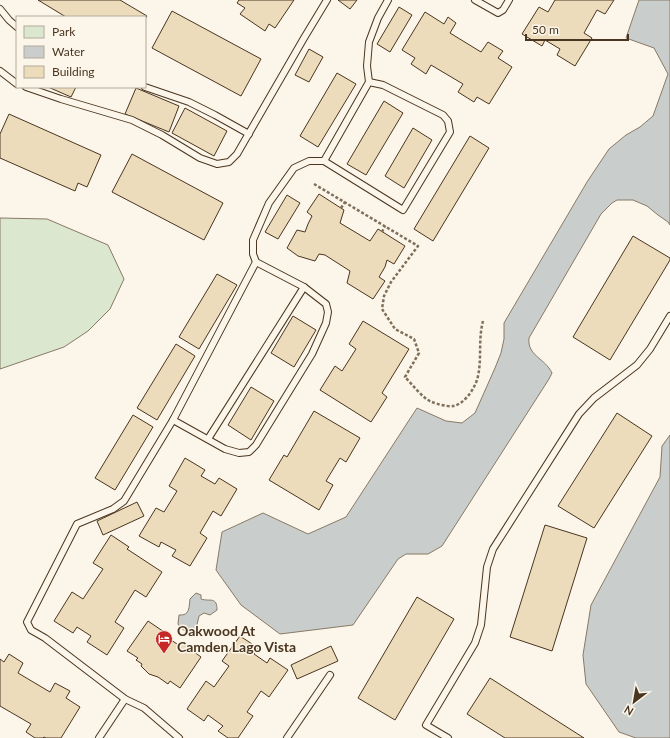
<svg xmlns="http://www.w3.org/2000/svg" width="670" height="738" font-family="Lato,sans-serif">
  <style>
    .green { fill: #dce7d0; stroke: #887966 }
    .water { fill: #c9cecd; stroke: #887966 }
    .building { fill: #ecdcbc; stroke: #4a3520 }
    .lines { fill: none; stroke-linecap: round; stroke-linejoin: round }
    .service-casing { stroke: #4a3520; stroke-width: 8 }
    .path { stroke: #7f6f5c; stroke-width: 2.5; stroke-dasharray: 3 2; stroke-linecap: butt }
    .service { stroke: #fbf6e9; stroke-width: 6 }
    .labels { text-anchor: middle; stroke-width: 3; stroke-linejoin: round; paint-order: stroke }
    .poi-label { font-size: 14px; font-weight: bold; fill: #4a3520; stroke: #fbf6e9; text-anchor: start }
  </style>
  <rect width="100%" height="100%" fill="#fbf6e9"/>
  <polygon class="green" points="0,218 47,219 108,245 124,279 110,309 88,331 64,347 0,369"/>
  <g class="water">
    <path d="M 639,0 L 670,0 L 670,225 L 668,222 L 658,215 L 647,206 L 633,200 L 617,200 L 612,203 L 601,214 L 529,338 C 527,356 545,358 552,373 L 549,379 L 442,546 L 428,554 L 406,554 L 398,559 L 353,625 L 280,634 L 241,605 L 216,570 L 222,532 L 263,513 L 308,534 L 346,517 L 417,408 L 446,421 L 462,423 L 475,413 L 495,368 L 501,353 L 504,339 L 504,323 L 587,182 L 609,149 L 626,135 L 640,127 L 653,116 L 668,74 L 654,48 L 626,38 Z"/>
    <polygon points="670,435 670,738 636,738 619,732 586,684 583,655 591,605 660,477 662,446"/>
    <path d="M 196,593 L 201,595 L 201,599 C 210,602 217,596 217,610 L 210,615 L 204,613 L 199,616 L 196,629 C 189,634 182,631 178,624 L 179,615 C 190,616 189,607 190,599 Z"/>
  </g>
  <g class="building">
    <polygon points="38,0 120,0 147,16 145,19 145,17 66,17"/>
    <polygon points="239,0 294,0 275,28 269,24 265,31 240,14 245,8 237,3"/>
    <polygon points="338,0 357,0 350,9"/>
    <polygon points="555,0 614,0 605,14 597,10 584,33 592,38 575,66 557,55 560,49 545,40 542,46 522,34 539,7 548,12"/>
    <polygon points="399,7 412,15 390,52 377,44"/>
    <polygon points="172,11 261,59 241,96 152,48"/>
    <polygon points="425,12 444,24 448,17 456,23 450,33 481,52 488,42 503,51 498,58 512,67 489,104 477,97 474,102 458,92 463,84 431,65 426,74 411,64 415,58 402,50"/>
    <polygon points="309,49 323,57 309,82 295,75"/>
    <polygon points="337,73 356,84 318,147 300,136"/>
    <polygon points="48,87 76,87 71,97"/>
    <polygon points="136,88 179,106 169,132 125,114"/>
    <polygon points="384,101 403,113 366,175 347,164"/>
    <polygon points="185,108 227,131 214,156 172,133"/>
    <polygon points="9,114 101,155 87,187 78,183 75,191 0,158 0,134"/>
    <polygon points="413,128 432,140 404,188 385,176"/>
    <polygon points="470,136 489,148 433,241 414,229"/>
    <polygon points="132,154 223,203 204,240 112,192"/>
    <polygon points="319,194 344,210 340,223 370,241 378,229 405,246 394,264 387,260 385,267 379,277 385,281 373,299 347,283 350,271 325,255 319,254 315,261 298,256 287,248 297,230 305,232 308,224 312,216 307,212"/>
    <polygon points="287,195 300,203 278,239 265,232"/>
    <polygon points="633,236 670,258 670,260 610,360 573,337"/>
    <polygon points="217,274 237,285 199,349 179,337"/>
    <polygon points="293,316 316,330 294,367 271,353"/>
    <polygon points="363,321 409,349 382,393 387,397 371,422 320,390 335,366 342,371 356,349 349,344"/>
    <polygon points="176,344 195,356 157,420 137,408"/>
    <polygon points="251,387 274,401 251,440 228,425"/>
    <polygon points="314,411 360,438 346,462 340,458 326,481 333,485 319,510 269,480 284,455 287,457"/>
    <polygon points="617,413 652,436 594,528 558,506"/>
    <polygon points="133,415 153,427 115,490 95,478"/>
    <polygon points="185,458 205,470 201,476 215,484 219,478 237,489 221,516 213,511 200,533 207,538 190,566 172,556 176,550 161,542 159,547 139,536 156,508 164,512 177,491 169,486"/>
    <polygon points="137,502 144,516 103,535 97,521"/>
    <polygon points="545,525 587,538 552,651 510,637"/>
    <polygon points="111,535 129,547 127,549 162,572 146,597 135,590 115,622 124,628 107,655 87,642 91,636 77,627 73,633 54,621 72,592 83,599 103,569 93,563"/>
    <polygon points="417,597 454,619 395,720 358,698"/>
    <polygon points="148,621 170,636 168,638 180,646 182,643 201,657 180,688 170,681 168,684 158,677 149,674 141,666 142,664 136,660 138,658 127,651"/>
    <polygon points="240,636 258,648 254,654 267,663 270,658 288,670 269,697 261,691 247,712 253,716 238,738 228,738 218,731 223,726 208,715 204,721 187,709 206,681 214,687 229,666 222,661"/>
    <polygon points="331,646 338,661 297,679 291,665"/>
    <polygon points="9,654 23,663 18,673 50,692 55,683 70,691 66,698 80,707 61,738 46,738 44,737 43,738 35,738 26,732 31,724 0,706 0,659 4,662"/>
    <polygon points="490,678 584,738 505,738 467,714"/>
  </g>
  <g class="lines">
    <g class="service-casing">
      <g id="service">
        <polyline points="475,0 498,13 503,10 509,0"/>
        <polyline points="0,9 9,20 17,27"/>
        <polyline points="0,71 17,84"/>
        <polyline points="26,87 61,99 132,120 162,135 200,158 217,164 229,162 237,154 304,38 327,0"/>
        <polyline points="145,87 189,102 215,115 249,134"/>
        <polyline points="324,161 369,82 367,66 369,42 378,18 388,0"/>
        <polyline points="173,420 225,449 239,453 249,452 256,445 312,354 326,323 328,312 326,304 304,287 256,262 253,254 253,240 269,203 294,168 309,161 324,161 403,210 450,132 448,121 443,115 383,85 369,82"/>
        <polyline points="208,439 304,287"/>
        <polyline points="99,738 125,699"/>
        <polyline points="179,738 144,708 125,699 45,638 31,630 27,622 77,524 113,509 124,501 173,420 256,262"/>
        <polyline points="287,738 330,675"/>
        <polyline points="448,738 426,725 475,643 481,625 487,567 493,549 579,414 594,398 637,365 650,349 670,316"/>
      </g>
    </g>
    <g class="path">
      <path d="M 314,184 L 418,246 L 391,282 L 384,296 L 382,309 L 395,329 L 414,339 L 419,353 L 405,377 C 412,384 423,399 432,402 C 437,404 448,407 453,406 C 465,404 476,387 478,376 C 482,357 478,340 483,321"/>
      <polyline points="341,208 345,202"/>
      <polyline points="382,232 385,226"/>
    </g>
    <use href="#service" class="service"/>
  </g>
  <defs>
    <g id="hotel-pin" transform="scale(0.9)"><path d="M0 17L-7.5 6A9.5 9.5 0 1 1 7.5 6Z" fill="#c62828" stroke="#fbf6e9"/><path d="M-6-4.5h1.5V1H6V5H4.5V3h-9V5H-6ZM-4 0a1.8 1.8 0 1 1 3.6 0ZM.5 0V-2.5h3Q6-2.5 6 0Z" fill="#fff"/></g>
  </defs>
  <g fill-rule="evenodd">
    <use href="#hotel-pin" x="164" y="639"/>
  </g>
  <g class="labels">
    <g class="poi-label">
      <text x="177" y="636">Oakwood At<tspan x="177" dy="16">Camden Lago Vista</tspan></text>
    </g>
  </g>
  <rect x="16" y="16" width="130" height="72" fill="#fbf6e9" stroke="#b4a999"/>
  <rect x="24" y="26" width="20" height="12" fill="#dce7d0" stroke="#b4a999"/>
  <text x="52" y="36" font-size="12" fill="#4a3520">Park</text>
  <rect x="24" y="46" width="20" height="12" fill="#c9cecd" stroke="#b4a999"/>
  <text x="52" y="56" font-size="12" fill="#4a3520">Water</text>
  <rect x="24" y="66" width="20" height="12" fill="#ecdcbc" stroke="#b4a999"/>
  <text x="52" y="76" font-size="12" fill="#4a3520">Building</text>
  <g transform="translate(634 702) rotate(211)" stroke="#fbf6e9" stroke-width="3" paint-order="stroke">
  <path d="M0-3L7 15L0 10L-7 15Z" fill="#4a3520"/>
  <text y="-6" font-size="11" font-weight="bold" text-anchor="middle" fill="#4a3520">N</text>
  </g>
  <path d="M526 34v6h102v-6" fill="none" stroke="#4a3520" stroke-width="2"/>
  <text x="532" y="34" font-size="12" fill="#4a3520" stroke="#fbf6e9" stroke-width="3" paint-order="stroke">50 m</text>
</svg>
